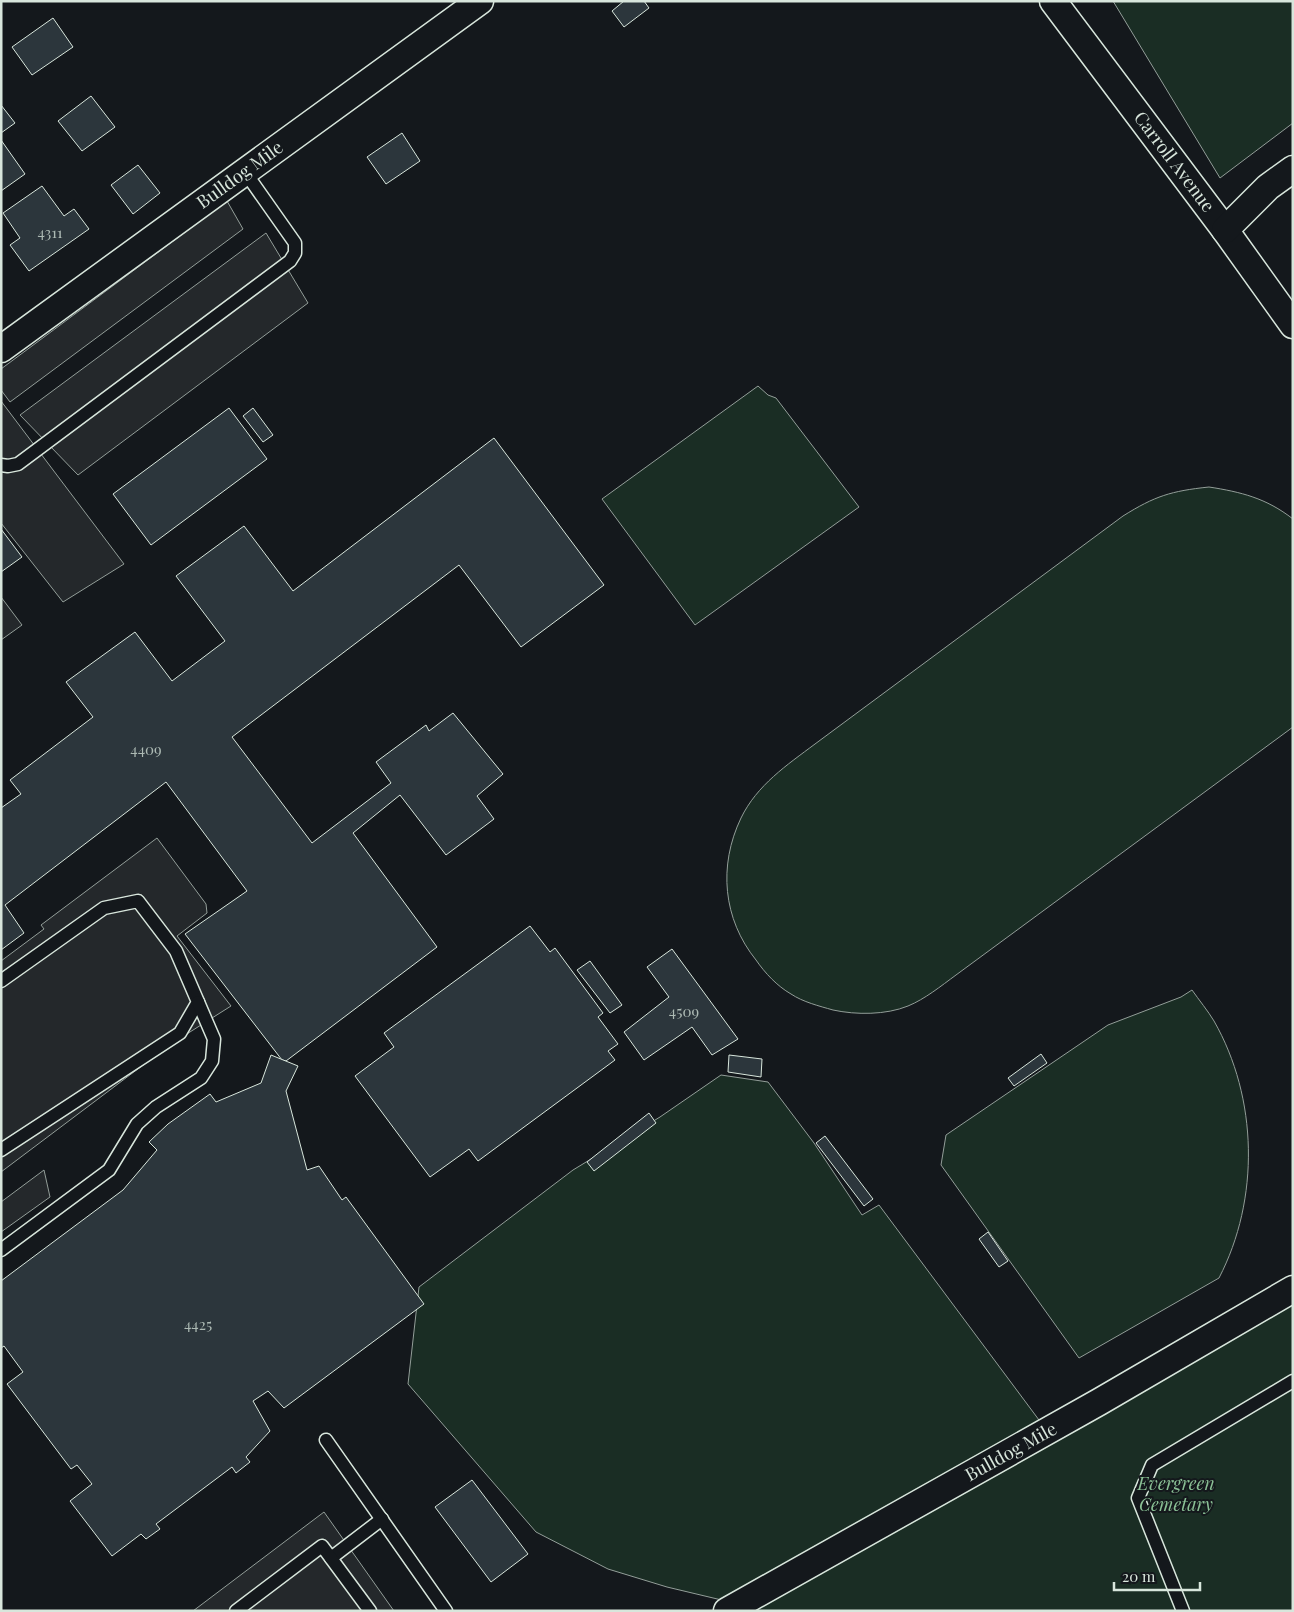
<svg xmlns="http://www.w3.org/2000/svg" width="1294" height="1612" font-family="'Playfair Display',serif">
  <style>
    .green { fill: #1a2d24; stroke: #939e99 }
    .parking { fill: #24282b; stroke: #939e99 }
    .building { fill: #2c363c; stroke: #d8e6dc }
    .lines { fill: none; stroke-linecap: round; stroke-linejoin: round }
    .service-casing { stroke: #d8e6dc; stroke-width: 15 }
    .minor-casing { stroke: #d8e6dc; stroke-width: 29 }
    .service { stroke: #14181c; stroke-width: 12 }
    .minor { stroke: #14181c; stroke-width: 26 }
    .labels { text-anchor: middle; stroke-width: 4; stroke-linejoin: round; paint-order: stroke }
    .number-label { font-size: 15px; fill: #adbab4 }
    .street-label { font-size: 18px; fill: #d8e6dc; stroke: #14181c }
    .park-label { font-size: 18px; font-style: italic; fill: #8ac095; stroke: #14181c }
  </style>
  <rect width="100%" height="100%" fill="#14181c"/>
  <g class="green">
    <polygon points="1113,1 1293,1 1293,123 1220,178"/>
    <polygon points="758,386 768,395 776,398 859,507 695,625 602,499"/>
    <path d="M 1209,487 C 1241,492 1266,498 1293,519 L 1293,727 L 956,975 C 941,986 925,999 908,1006 C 886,1015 856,1015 833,1010 C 819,1006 803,1002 791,994 C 777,986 765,973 756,960 C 723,919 718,866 741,818 C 757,785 787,765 815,744 L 1123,516 C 1155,496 1171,491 1209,487 Z"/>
    <path d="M 1192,990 C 1199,1000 1208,1011 1214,1021 C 1258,1098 1260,1199 1219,1278 L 1079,1358 L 941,1165 L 946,1135 L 1108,1025 L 1181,997 Z"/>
    <polygon points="721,1075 768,1082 814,1143 862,1215 879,1205 1039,1420 730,1602 667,1587 608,1569 536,1532 408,1384 419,1287 573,1170 660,1117"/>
    <polygon points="1293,1293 1293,1611 727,1611"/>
  </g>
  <g class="parking">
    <polygon points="227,201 243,229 10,402 1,390 1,369"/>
    <polygon points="266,233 308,303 78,475 20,415"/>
    <polygon points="1,401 124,564 63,602 1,523"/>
    <polygon points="1,597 22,625 1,640"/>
    <polygon points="157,838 206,904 207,913 177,936 231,1006 171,1044 1,1172 1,961 44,929 41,925"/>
    <polygon points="44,1170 50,1197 1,1232 1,1202"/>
    <polygon points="324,1512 394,1611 193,1611"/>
  </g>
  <g class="building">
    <polygon points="624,1 644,1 649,8 624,27 612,11"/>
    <polygon points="53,18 73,47 32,75 12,47"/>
    <polygon points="91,96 115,127 82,151 58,121"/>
    <polygon points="1,105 15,123 1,133"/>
    <polygon points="402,133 420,161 386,184 367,157"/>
    <polygon points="1,140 25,174 1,191"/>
    <polygon points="138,165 160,193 133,214 111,185"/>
    <polygon points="42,186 64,216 74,209 89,229 29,271 10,245 20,238 3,213"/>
    <polygon points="229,408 267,459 151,545 113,494"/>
    <polygon points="253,408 273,435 263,442 243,416"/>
    <polygon points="494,438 604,585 521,647 459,565 232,737 312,843 391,783 376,762 426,725 429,731 453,713 503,774 477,796 494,819 446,855 400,795 353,833 437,947 286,1061 282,1060 185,934 247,891 166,782 5,905 24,933 1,950 1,808 21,794 10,780 93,717 66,682 135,632 172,681 225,641 176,576 244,526 293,591"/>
    <polygon points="1,529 22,557 1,572"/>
    <polygon points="530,926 550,952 555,948 603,1013 598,1017 618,1044 608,1051 615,1060 478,1161 469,1149 430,1177 355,1076 394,1047 384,1033"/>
    <polygon points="672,949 738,1039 712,1055 692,1027 644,1060 624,1032 669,997 647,967"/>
    <polygon points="590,961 622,1005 610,1013 577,970"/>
    <polygon points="1041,1054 1047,1063 1014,1086 1008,1078"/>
    <polygon points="271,1055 298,1066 286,1091 307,1170 319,1166 342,1200 346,1197 424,1304 284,1408 268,1391 253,1401 270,1431 246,1457 250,1462 236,1473 232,1467 156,1524 160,1529 146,1539 141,1534 112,1556 70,1501 92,1484 77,1465 71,1469 7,1384 23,1372 4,1346 1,1348 1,1281 123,1190 157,1150 149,1142 168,1124 210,1094 216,1102 261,1083"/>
    <polygon points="729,1055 762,1059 761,1077 728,1072"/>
    <polygon points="649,1113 656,1123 594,1171 587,1162"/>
    <polygon points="825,1136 873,1199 864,1206 816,1143"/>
    <polygon points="988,1232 1008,1261 999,1267 979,1239"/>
    <polygon points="472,1480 528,1554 491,1582 435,1507"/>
  </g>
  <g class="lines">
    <g class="service-casing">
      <g id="service">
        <polyline points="1,465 8,466 18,464 290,261 295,253 295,243 245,172"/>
        <polyline points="1,981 104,908 138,901 176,951 198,1002 180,1033 1,1150"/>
        <polyline points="1,1250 109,1170 137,1124 156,1107 201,1078 212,1061 214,1039 198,1002"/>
        <polyline points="326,1440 446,1611"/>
        <polyline points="331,1558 382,1519"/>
        <polyline points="236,1611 322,1546 370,1611"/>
        <polyline points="1183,1611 1138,1498 1152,1465 1293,1381"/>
      </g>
    </g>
    <g class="minor-casing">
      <g id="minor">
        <polyline points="1053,1 1225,230 1293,325"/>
        <polyline points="1225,230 1268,187 1293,169"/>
        <polyline points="1,349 480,1"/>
        <polyline points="727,1611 1099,1402 1293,1289"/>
      </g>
    </g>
    <use href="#service" class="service"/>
    <use href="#minor" class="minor"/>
  </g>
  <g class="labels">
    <g class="number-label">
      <text x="50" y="238">4311</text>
      <text x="146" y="755">4409</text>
      <text x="684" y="1017">4509</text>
      <text x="198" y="1330">4425</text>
    </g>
    <g class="street-label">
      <text transform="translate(1174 162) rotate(53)" y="6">Carroll Avenue</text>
      <text transform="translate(240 175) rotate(-36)" y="6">Bulldog Mile</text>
      <text transform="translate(1011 1452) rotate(-29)" y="6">Bulldog Mile</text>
    </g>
    <g class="park-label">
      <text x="1176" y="1490">Evergreen<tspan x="1176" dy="21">Cemetary</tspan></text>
    </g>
  </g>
  <rect width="1294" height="1612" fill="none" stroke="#d8e6dc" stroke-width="5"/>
  <path d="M1114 1582v8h86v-8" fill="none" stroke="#d8e6dc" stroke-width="2.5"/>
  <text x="1122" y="1582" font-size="15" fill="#d8e6dc" stroke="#14181c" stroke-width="4" paint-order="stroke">20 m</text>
</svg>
